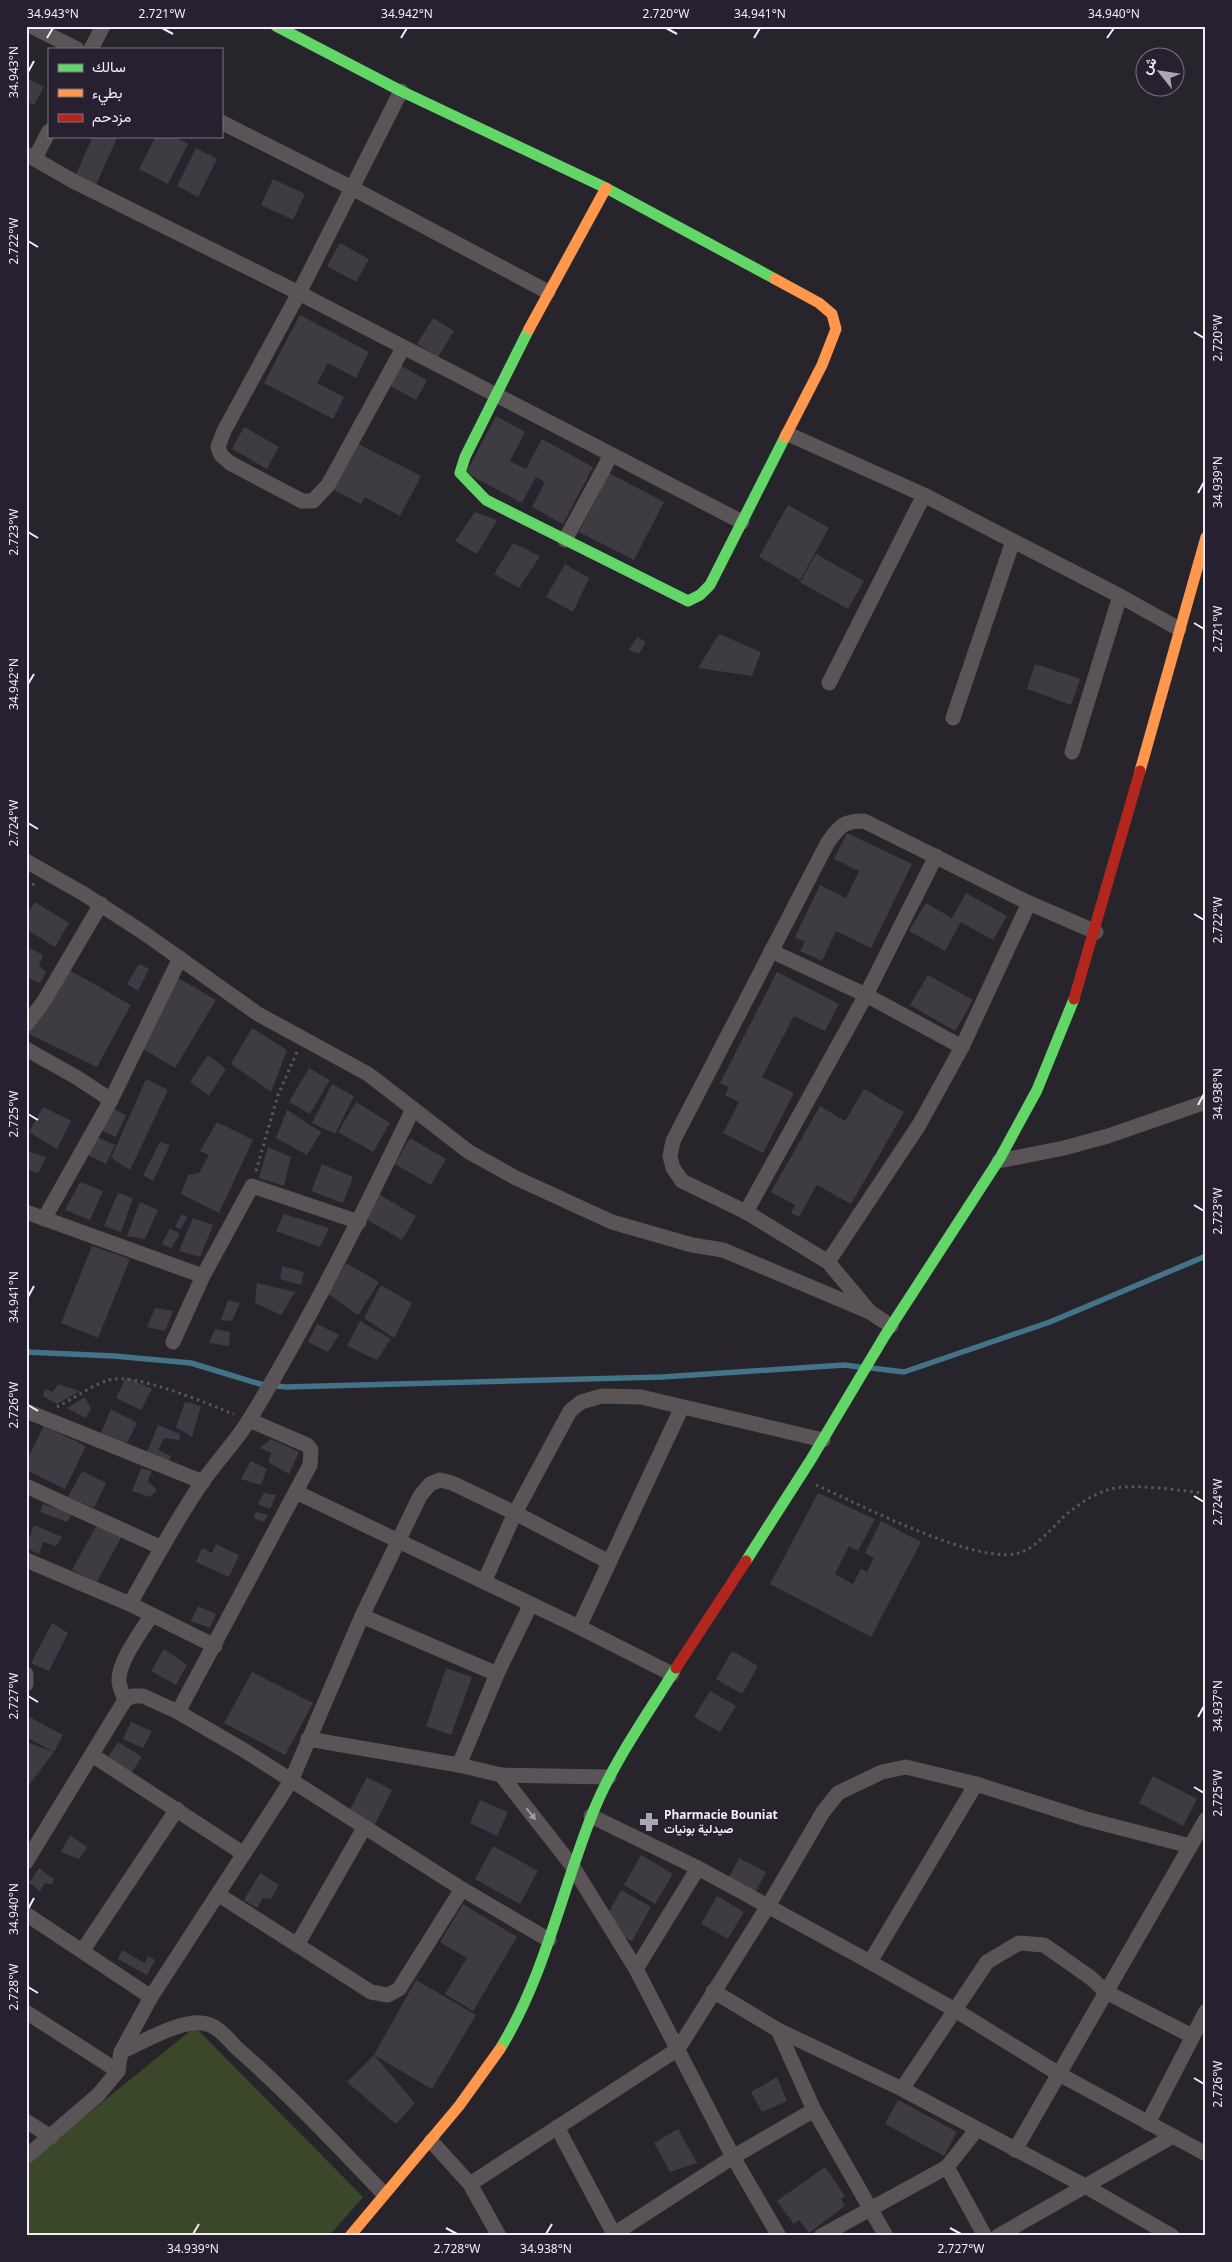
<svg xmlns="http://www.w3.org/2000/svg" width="1232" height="2262" font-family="'Noto Sans',Vazirmatn,sans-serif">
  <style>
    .green { fill: #3a4729 }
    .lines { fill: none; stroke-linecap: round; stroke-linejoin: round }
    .stream { stroke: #437386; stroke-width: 5.5 }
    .building { fill: #3e3b43 }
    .path { stroke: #5b5659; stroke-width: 3; stroke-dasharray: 2.5 4; stroke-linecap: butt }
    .street { stroke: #5a5456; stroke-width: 15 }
    .fast { stroke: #63d668; stroke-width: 11 }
    .slow { stroke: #ff974d; stroke-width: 11 }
    .jam { stroke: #b3261e; stroke-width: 11 }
    .oneway { fill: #9e999f }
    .ticks { fill: none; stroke: #f2edf8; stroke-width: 2 }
    .labels { text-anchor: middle; stroke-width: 4; stroke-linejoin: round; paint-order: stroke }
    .poi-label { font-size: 12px; font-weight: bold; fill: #f2edf8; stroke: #272030; text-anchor: start }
    .neatline { fill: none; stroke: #f2edf8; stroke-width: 2 }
    .ticks-label { font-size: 12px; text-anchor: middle; fill: #f2edf8 }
  </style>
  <rect width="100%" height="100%" fill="#28242c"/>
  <polygon class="green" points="195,2027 363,2197 329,2236 26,2236 26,2164"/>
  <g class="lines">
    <g class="stream">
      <polyline points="26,1352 114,1356 191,1363 260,1384 286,1387 662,1377 844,1365 860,1367"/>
      <polyline points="871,1368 904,1372 1050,1322 1206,1256"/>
    </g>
  </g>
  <g class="building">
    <polygon points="26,78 44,87 34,105 26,101"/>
    <polygon points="93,136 118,136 93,191 73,181"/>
    <polygon points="156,136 173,136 188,144 168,184 139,169"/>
    <polygon points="196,148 217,159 198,197 177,186"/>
    <polygon points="273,179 305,194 293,220 261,205"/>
    <polygon points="340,243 369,259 356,282 327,266"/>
    <polygon points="300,315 369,352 356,378 328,363 317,383 344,397 333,419 264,383"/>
    <polygon points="433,318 454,331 438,357 417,344"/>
    <polygon points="396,363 427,380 416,400 385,383"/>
    <polygon points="496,416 525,432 510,461 526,469 542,439 593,467 563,524 532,507 545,482 536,477 522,503 466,473"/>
    <polygon points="244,427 279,447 267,469 232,449"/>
    <polygon points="356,443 421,476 400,516 365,497 361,504 332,489"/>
    <polygon points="609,473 664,502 634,560 579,532"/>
    <polygon points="788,505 829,528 800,580 759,557"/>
    <polygon points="475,512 497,520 477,554 455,541"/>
    <polygon points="513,543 540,556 519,588 494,574"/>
    <polygon points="816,554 864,581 848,609 800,582"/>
    <polygon points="565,564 589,578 573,612 546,597"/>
    <polygon points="719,634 761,652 752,676 698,668"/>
    <polygon points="637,637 646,642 639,654 629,650"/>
    <polygon points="1035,664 1080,679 1071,705 1027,689"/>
    <polygon points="847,833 912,864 871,948 836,931 822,961 800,951 805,942 795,937 820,885 846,898 859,871 834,859"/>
    <polygon points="966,893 1007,916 993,940 961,922 945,951 909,931 926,903 952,918"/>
    <polygon points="35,902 69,923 55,947 26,929 26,916"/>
    <polygon points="29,948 43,955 39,966 46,972 40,983 26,977 26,953"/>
    <polygon points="139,964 149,969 138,991 127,984"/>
    <polygon points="64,967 131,1005 97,1067 29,1034"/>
    <polygon points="777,972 839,1004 825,1031 794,1016 762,1077 794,1093 763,1153 723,1133 739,1102 725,1095 729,1087 720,1083"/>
    <polygon points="928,975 973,1000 955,1031 910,1005"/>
    <polygon points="178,978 216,1000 175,1068 142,1048"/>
    <polygon points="252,1028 287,1050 271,1092 231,1064"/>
    <polygon points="208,1055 226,1069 209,1096 190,1082"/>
    <polygon points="309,1068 330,1080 310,1114 289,1102"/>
    <polygon points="146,1079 168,1090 130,1170 111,1158"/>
    <polygon points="332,1084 354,1096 335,1134 312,1123"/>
    <polygon points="864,1089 904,1112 851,1204 817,1185 799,1217 791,1213 795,1205 771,1192 820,1106 845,1121"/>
    <polygon points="356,1102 390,1123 373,1152 338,1132"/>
    <polygon points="101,1103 126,1115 116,1137 90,1125"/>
    <polygon points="43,1107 71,1121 57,1149 29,1132"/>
    <polygon points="287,1110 321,1132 307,1155 276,1138"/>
    <polygon points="217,1122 253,1140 219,1213 181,1194 188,1175 199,1173 209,1155 200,1151"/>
    <polygon points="88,1133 115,1145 106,1164 80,1151"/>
    <polygon points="410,1138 446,1159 431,1185 395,1164"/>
    <polygon points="160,1142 170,1145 153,1181 143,1175"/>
    <polygon points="268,1147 291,1157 284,1186 259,1178"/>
    <polygon points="26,1151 46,1157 38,1174 26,1168"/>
    <polygon points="322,1164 353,1177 343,1203 311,1191"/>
    <polygon points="80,1182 103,1191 90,1220 65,1210"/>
    <polygon points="118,1193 133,1198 121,1232 104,1226"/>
    <polygon points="378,1194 416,1216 402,1240 364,1218"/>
    <polygon points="140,1202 158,1210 145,1239 127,1236"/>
    <polygon points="182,1214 187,1217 181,1229 175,1227"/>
    <polygon points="284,1214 329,1228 320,1247 276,1231"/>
    <polygon points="193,1218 213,1225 200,1257 179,1251"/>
    <polygon points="170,1228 180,1234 171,1248 162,1244"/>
    <polygon points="92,1246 130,1259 98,1338 61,1323"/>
    <polygon points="346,1263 379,1282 358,1315 328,1294"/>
    <polygon points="282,1266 304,1272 301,1285 280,1279"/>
    <polygon points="257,1283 295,1292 281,1315 255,1303"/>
    <polygon points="381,1285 412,1303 394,1338 364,1318"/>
    <polygon points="228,1300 240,1303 232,1321 221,1320"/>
    <polygon points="155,1308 173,1311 165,1331 147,1327"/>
    <polygon points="360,1321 391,1339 377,1360 347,1346"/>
    <polygon points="317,1324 339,1335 328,1352 308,1342"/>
    <polygon points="215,1329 230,1332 229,1346 209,1343"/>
    <polygon points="126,1377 152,1389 141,1410 116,1398"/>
    <polygon points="58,1384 80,1391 57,1404 43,1396 45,1389 53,1392"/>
    <polygon points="85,1397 91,1409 86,1418 67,1408"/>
    <polygon points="185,1402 201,1406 192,1437 176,1427"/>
    <polygon points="111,1409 137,1423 127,1443 101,1433"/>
    <polygon points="158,1425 180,1434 179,1440 164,1438 158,1450 171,1456 169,1462 147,1452"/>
    <polygon points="44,1426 86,1446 65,1489 26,1470 26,1462"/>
    <polygon points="271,1439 299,1452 289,1474 268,1462 271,1453 260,1448"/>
    <polygon points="251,1461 267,1469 261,1485 241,1479"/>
    <polygon points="141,1468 152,1471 148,1481 157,1490 150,1497 132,1491"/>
    <polygon points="82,1471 106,1483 94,1508 68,1497"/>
    <polygon points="264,1493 276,1495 270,1509 258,1504"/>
    <polygon points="818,1493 875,1519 858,1551 849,1546 835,1574 853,1584 861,1569 867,1572 874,1558 865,1553 881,1521 921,1542 871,1637 770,1584"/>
    <polygon points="43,1504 73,1513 67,1522 40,1512"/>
    <polygon points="256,1512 268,1515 264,1522 253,1518"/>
    <polygon points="98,1523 122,1536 97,1582 72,1570"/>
    <polygon points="34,1525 62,1537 56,1546 43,1542 39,1554 26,1548"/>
    <polygon points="216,1544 239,1555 229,1577 196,1562 202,1548 212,1553"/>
    <polygon points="198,1606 216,1614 210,1628 191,1621"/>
    <polygon points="52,1623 68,1633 49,1671 31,1663"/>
    <polygon points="164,1649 187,1665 176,1685 151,1671"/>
    <polygon points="732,1651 758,1666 742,1694 716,1679"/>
    <polygon points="446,1668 472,1677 451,1735 426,1726"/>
    <polygon points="252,1672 313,1703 285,1755 224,1723"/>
    <polygon points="710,1691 736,1706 720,1732 694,1717"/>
    <polygon points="26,1715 63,1735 54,1752 26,1737"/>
    <polygon points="131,1722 152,1731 143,1748 123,1739"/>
    <polygon points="26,1742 54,1752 26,1789"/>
    <polygon points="118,1742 142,1757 130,1775 107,1759"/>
    <polygon points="1153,1776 1197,1799 1183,1826 1139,1803"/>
    <polygon points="367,1777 392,1790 374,1826 348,1813"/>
    <polygon points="480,1800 508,1812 497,1836 470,1823"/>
    <polygon points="70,1835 87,1847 79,1859 61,1852"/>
    <polygon points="493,1846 538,1871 520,1904 475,1879"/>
    <polygon points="641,1855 673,1874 655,1904 624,1885"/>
    <polygon points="739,1858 766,1872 755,1893 728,1879"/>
    <polygon points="39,1868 54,1879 52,1885 45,1883 40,1891 29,1883"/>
    <polygon points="260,1873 279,1885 271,1899 263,1898 257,1908 244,1900"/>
    <polygon points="621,1890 651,1907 632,1941 623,1936 609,1912"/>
    <polygon points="717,1896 744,1912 728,1939 701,1924"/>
    <polygon points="463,1904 517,1937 473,2011 445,1994 467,1958 440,1942"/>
    <polygon points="122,1950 145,1963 148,1956 155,1960 147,1975 118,1959"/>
    <polygon points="416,1980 476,2015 432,2089 374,2055 415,2103 396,2124 347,2082 374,2055"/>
    <polygon points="777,2077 787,2101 762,2112 751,2092"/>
    <polygon points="898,2100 957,2132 944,2156 885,2124"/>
    <polygon points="678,2129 697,2163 670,2172 654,2143"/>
    <polygon points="825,2167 845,2196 841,2199 845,2206 809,2233 799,2220 794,2224 777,2201"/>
  </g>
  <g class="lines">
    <g class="path">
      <polyline points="26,887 35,884"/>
      <polyline points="256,1171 278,1095 297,1052"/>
      <path d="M 57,1407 C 73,1399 92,1385 109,1380 C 135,1372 207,1404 234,1414"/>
      <path d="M 816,1485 C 857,1503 983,1569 1022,1552 C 1038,1546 1055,1524 1068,1513 C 1079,1504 1094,1494 1107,1490 C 1132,1482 1179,1491 1206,1493"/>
    </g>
    <g class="street">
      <polyline points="31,26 77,49"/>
      <polyline points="91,49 103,26"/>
      <polyline points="401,91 299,293 224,431 218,447 221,455 230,463 302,501 313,501 328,485 403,348"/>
      <polyline points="221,122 352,188 548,292"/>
      <polyline points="26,154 73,181 299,293 742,522"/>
      <polyline points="35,158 49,131"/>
      <polyline points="788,434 924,495 1120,596 1179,629"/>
      <polyline points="565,540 611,455"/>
      <polyline points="829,683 924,495"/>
      <polyline points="953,718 1013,541"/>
      <polyline points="1072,752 1120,596"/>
      <polyline points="26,861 84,894 144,933 258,1014 368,1074 469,1152 516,1178 612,1222 692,1245 723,1250 870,1312"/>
      <polyline points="771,951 866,995 962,1047"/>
      <polyline points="26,1025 44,1001 101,904"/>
      <polyline points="26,1049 76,1077 111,1100"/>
      <polyline points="999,1161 1064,1148 1108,1136 1206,1102"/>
      <polyline points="26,1212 203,1276"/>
      <polyline points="746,1212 866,995 936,856"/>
      <polyline points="44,1219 111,1100 180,958"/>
      <polyline points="828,1262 919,1125 962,1047 1029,903"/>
      <path d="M 891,1326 L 870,1312 L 828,1262 L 746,1212 L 682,1181 L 673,1168 L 670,1156 L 673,1141 L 828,842 C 840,826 843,821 864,821 L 1029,903 L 1096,932"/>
      <polyline points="173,1342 203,1276 252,1186 359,1222"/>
      <polyline points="26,1411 203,1482"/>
      <polyline points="26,1486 162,1548"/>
      <polyline points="296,1492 579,1627 672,1674"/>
      <polyline points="26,1560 130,1604 215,1646"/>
      <polyline points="484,1582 515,1513 570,1411 581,1402 602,1396 641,1397 823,1440"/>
      <path d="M 130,1604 C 153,1563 176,1520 203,1481 C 219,1459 237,1440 251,1417 C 311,1318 363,1213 413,1109"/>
      <polyline points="362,1616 497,1674"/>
      <polyline points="579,1627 682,1407"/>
      <polyline points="26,1674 26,1684"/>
      <path d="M 125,1700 C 123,1694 119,1687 119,1681 C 118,1662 141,1632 151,1616"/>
      <polyline points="178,1712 310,1465 311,1450 307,1445 249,1420"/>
      <polyline points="308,1739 459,1765 501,1775 609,1777"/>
      <polyline points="92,1755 244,1854"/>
      <polyline points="459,1765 497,1674 531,1604"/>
      <polyline points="501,1775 573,1867 636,1969 733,2157 779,2236"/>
      <polyline points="591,1816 698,1868 870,1962 955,2010 1059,2074 1206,2154"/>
      <polyline points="26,1862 125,1700 133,1696 143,1696 178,1712 242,1749 462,1889 549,1940"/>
      <polyline points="219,1895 371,1992 388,1995 399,1989 462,1889"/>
      <polyline points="26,1914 151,1997"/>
      <polyline points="297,1945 364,1828"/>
      <polyline points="83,1950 177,1809"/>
      <polyline points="870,1962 976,1784 1086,1819 1190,1846"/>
      <polyline points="636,1969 698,1868"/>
      <polyline points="713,1991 778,2030 902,2089 1085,2186 1172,2236"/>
      <polyline points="26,2012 118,2071"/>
      <polyline points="778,2030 814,2110 886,2236"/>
      <path d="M 121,2052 C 143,2042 184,2017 207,2024 C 220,2027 230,2042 239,2050 C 290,2095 336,2144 383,2193"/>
      <polyline points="902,2089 987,1962 1019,1943 1044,1945 1091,1978 1106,1992 1192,2036"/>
      <polyline points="26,2121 51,2137"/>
      <polyline points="1148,2123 1206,2011"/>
      <polyline points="557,2127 615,2236"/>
      <polyline points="431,2141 470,2184 499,2236"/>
      <polyline points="1015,2150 1206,1819"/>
      <polyline points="26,2157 98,2095 118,2071 121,2052 151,1997 291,1781 362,1616 420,1496 430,1484 440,1480 452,1483 515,1513 609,1562"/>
      <polyline points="947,2167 985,2236"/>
      <polyline points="470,2184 678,2049 768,1906 823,1812 838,1793 882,1772 906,1767 976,1784"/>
      <polyline points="614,2234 733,2157 814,2110"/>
      <polyline points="821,2236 947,2167 977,2129"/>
      <polyline points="998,2236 1173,2136"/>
    </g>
    <g class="fast">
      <polyline points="276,26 401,91 606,188 775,279"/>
      <polyline points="529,329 465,457 460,473 486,500 688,601 700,595 710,585 785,437"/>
      <polyline points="746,1561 810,1461 884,1337 1000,1158 1037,1090 1074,999"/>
      <path d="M 500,2049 C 544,1977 560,1897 590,1820 C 610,1766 646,1717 676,1668"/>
    </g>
    <g class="slow">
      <polyline points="775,279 819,303 832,314 836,329 822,365 785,437"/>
      <polyline points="529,329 606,188"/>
      <polyline points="1140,771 1206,537"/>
      <polyline points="350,2236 459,2106 500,2049"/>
    </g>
    <g class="jam">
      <polyline points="1074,999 1140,771"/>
      <polyline points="676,1668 746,1561"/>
    </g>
  </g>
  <defs><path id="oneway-solid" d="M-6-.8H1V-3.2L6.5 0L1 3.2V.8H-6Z" transform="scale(1.25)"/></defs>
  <use class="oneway" href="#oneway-solid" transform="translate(531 1814) rotate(52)"/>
  <path class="ticks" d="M 162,28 L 173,34M 666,28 L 677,34M 47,38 L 53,28M 401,38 L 407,28M 754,38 L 760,28M 1107,38 L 1114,28M 28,72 L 34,61M 28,241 L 38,247M 1194,332 L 1204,338M 1198,493 L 1204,482M 28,532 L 38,538M 1194,623 L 1204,629M 28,684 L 34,674M 28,823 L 38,829M 1194,914 L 1204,920M 1198,1105 L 1204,1094M 28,1114 L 38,1120M 1194,1205 L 1204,1211M 28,1297 L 34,1286M 28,1405 L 38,1411M 1194,1496 L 1204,1502M 28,1696 L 38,1702M 1198,1717 L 1204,1706M 1194,1787 L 1204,1793M 28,1909 L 34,1898M 28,1987 L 38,1993M 1194,2078 L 1204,2084M 446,2228 L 457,2234M 950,2228 L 961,2234M 193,2234 L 199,2224M 546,2234 L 552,2224"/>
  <defs>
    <g id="pharmacy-bare" transform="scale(1.5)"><path d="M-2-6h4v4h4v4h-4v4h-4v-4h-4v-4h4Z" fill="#aba7b1" stroke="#272030" stroke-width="2.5" paint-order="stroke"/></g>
  </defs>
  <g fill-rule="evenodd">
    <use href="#pharmacy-bare" x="649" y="1822"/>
  </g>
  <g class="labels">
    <g class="poi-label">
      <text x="664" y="1819">Pharmacie Bouniat<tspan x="664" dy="14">صيدلية بونيات</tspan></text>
    </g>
  </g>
  <rect width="1232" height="2262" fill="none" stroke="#272030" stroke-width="55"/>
  <rect x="48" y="48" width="175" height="90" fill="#272030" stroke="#787280"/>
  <rect x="58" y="64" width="25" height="8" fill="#63d668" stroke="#787280"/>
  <text x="92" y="72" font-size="15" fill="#f2edf8">سالك</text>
  <rect x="58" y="89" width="25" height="8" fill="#ff974d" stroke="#787280"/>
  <text x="92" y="98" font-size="15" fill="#f2edf8">بطيء</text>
  <rect x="58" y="114" width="25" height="8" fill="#b3261e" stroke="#787280"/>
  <text x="92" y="122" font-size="15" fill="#f2edf8">مزدحم</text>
  <g transform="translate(1160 72) rotate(300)"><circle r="24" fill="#272030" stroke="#787280"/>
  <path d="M0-4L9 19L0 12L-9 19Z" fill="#aba7b1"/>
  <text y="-8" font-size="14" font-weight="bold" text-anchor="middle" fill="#f2edf8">ش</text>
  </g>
  <rect x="28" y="28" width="1176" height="2206" class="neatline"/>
  <g class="ticks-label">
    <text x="53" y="18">34.943°N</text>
    <text x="162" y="18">2.721°W</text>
    <text x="407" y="18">34.942°N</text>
    <text x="666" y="18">2.720°W</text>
    <text x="760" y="18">34.941°N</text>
    <text x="1114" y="18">34.940°N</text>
    <text transform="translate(14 72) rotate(-90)" y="4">34.943°N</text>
    <text transform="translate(14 241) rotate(-90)" y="4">2.722°W</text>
    <text transform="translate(1218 338) rotate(-90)" y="4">2.720°W</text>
    <text transform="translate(1218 482) rotate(-90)" y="4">34.939°N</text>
    <text transform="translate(14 532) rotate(-90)" y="4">2.723°W</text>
    <text transform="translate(1218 629) rotate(-90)" y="4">2.721°W</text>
    <text transform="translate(14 684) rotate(-90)" y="4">34.942°N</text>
    <text transform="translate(14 823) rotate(-90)" y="4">2.724°W</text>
    <text transform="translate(1218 920) rotate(-90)" y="4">2.722°W</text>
    <text transform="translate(1218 1094) rotate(-90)" y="4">34.938°N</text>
    <text transform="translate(14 1114) rotate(-90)" y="4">2.725°W</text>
    <text transform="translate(1218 1211) rotate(-90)" y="4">2.723°W</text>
    <text transform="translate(14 1297) rotate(-90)" y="4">34.941°N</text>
    <text transform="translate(14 1405) rotate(-90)" y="4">2.726°W</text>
    <text transform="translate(1218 1502) rotate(-90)" y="4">2.724°W</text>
    <text transform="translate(14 1696) rotate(-90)" y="4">2.727°W</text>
    <text transform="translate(1218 1706) rotate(-90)" y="4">34.937°N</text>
    <text transform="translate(1218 1793) rotate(-90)" y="4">2.725°W</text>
    <text transform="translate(14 1909) rotate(-90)" y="4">34.940°N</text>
    <text transform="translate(14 1987) rotate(-90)" y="4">2.728°W</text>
    <text transform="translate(1218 2084) rotate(-90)" y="4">2.726°W</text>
    <text x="193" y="2253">34.939°N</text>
    <text x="457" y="2253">2.728°W</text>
    <text x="546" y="2253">34.938°N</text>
    <text x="961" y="2253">2.727°W</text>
  </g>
</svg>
